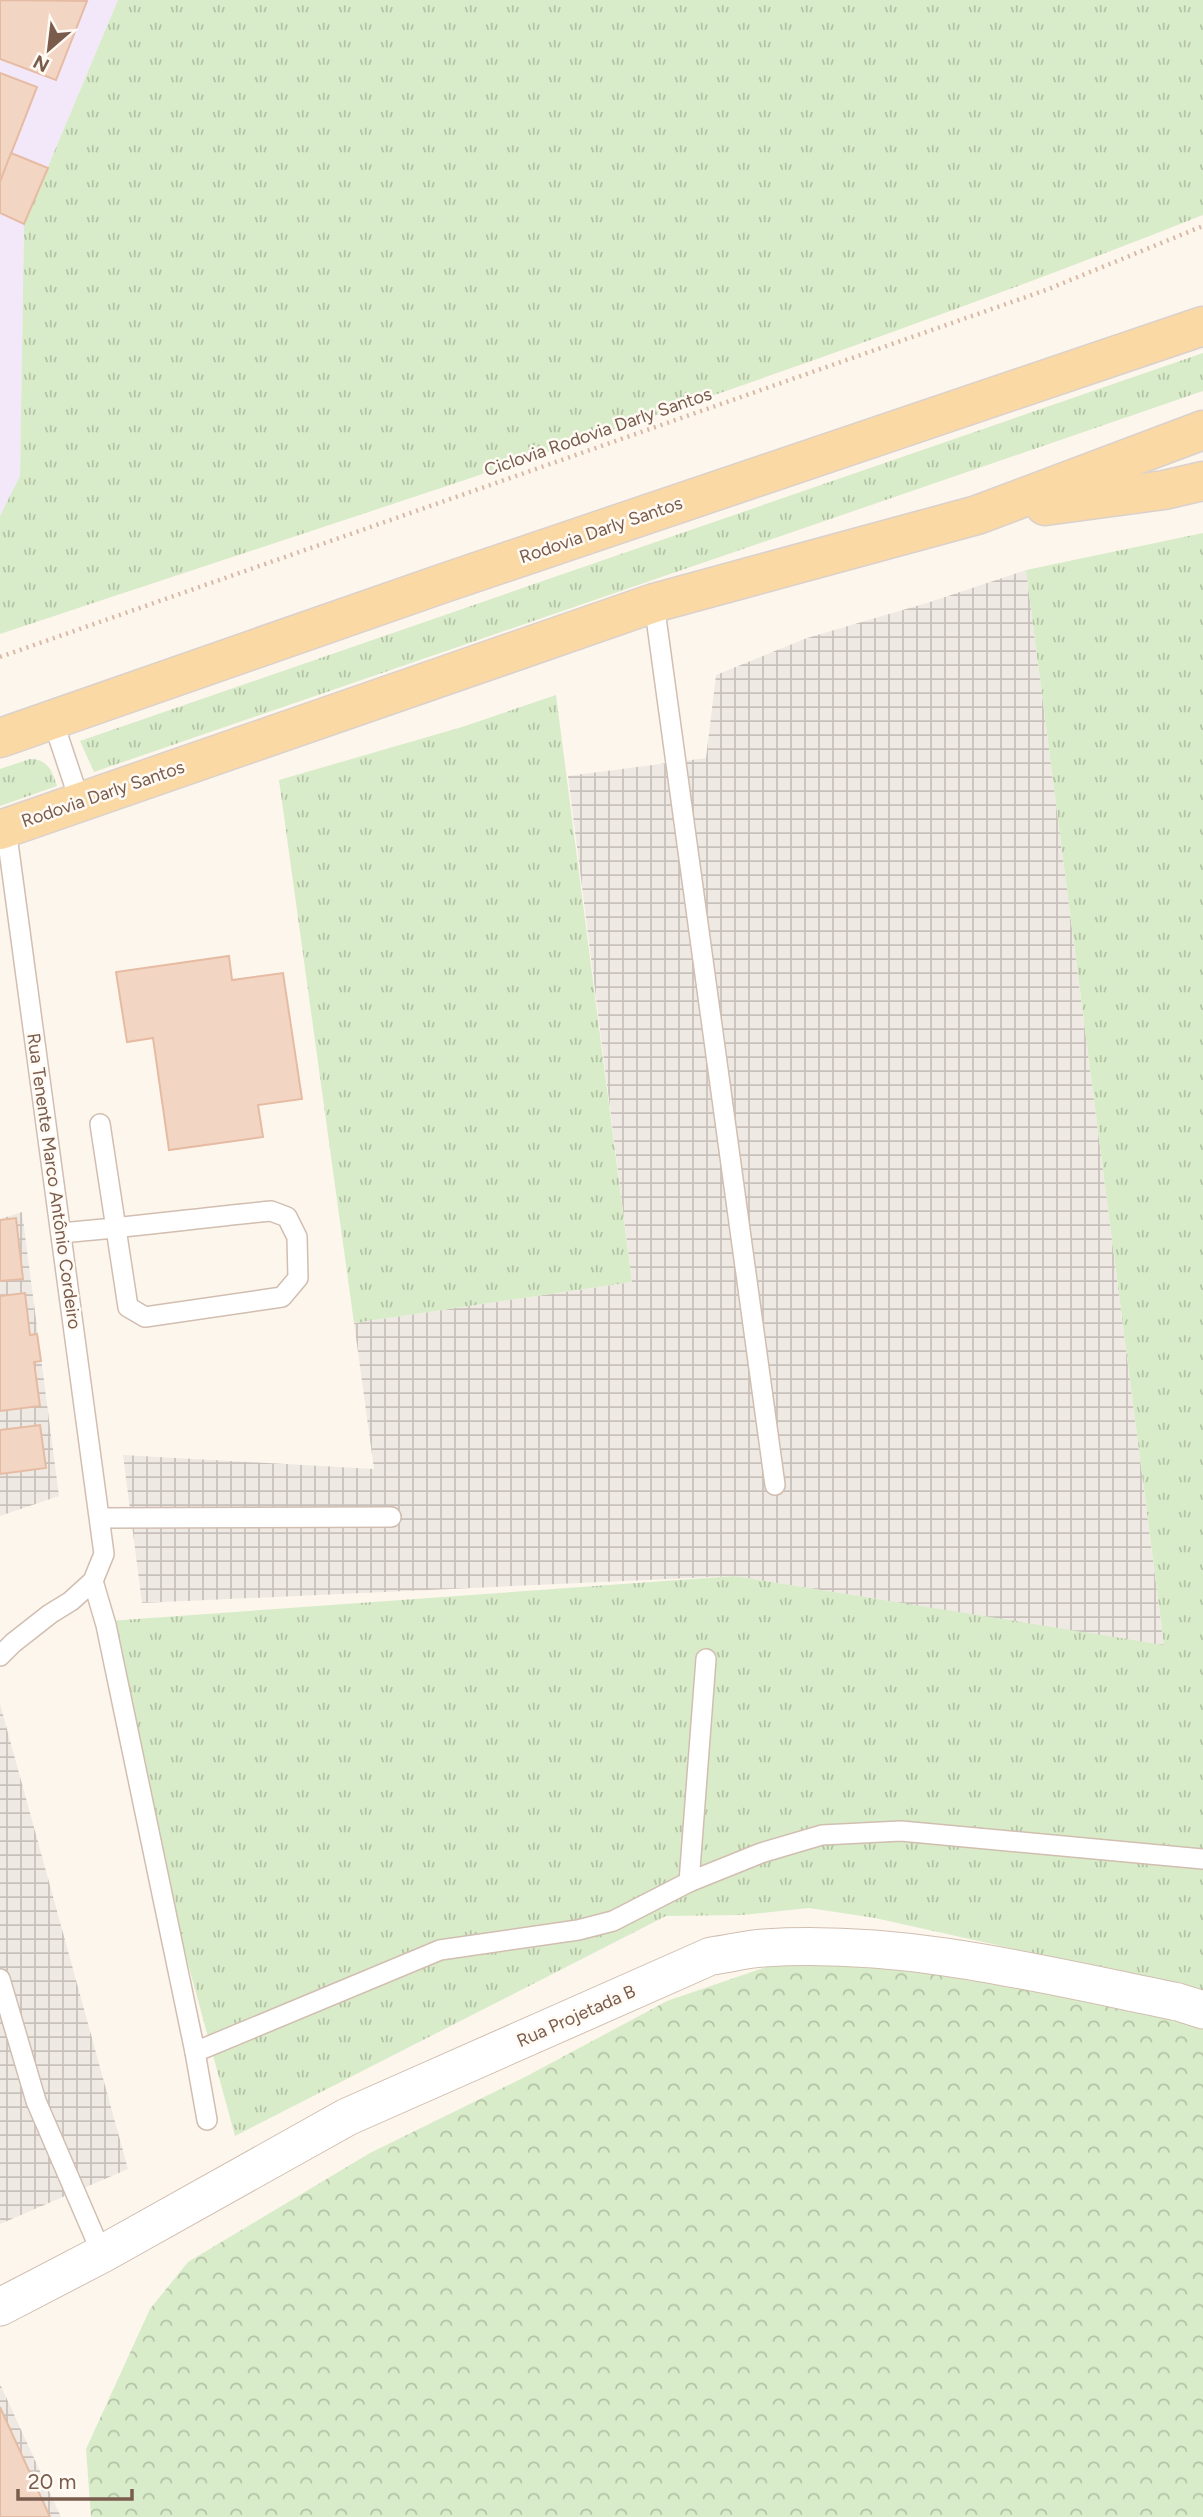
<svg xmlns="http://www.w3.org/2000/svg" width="1203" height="2517" font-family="Figtree,sans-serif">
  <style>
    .industrial { fill: url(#industrial-grid) }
    .education { fill: #f3e8fa }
    .grass { fill: url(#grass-tufts) }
    .forest { fill: url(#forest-crowns) }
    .building { fill: #f3d5c3; stroke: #e6bba3; stroke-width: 2 }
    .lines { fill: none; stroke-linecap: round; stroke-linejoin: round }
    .lane-casing { stroke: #d1beb0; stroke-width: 22 }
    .street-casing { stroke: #d1beb0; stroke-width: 39 }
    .primary-casing { stroke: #dad1cd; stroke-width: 41 }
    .path { stroke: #d9b8a5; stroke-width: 4.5; stroke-dasharray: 2 5; stroke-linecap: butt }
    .lane { stroke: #fff; stroke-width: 19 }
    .street { stroke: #fff; stroke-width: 37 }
    .primary { stroke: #fbd9a5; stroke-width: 38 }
    .labels { text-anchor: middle; stroke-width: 5; stroke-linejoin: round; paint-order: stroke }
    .street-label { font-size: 18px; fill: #7a5c4d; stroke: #fffaf3 }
  </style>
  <defs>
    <pattern id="industrial-grid" width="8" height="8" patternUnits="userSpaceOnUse" patternTransform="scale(1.75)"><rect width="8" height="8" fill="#efe9e4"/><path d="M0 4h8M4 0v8" fill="none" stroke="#c7c0bb"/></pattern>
    <pattern id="grass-tufts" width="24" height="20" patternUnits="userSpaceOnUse" patternTransform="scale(1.75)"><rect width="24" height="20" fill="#d8ecc9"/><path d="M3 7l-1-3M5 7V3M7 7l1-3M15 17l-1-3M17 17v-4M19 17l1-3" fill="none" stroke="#b4c2a5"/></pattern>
    <pattern id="forest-crowns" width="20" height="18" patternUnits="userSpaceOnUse" patternTransform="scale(1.75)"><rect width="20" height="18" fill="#d8ecc9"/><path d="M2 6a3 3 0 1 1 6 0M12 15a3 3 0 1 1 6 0" fill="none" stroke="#b4c2a5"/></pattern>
  </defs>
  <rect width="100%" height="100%" fill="#fdf6ec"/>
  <g class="industrial">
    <polygon points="1026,570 1164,1646 734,1576 142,1603 123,1455 374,1469 354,1323 632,1282 568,776 706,758 716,675 807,638 930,602"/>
    <polygon points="22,1212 59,1496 0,1516 0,1219"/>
    <polygon points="0,1704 128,2169 0,2224"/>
    <polygon points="0,2384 61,2517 0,2517"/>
  </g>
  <polygon class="education" points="0,0 118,0 24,224 20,476 0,516"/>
  <g class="grass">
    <path d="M 118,0 L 1203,0 L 1203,215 C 808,371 403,500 0,634 L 0,516 L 20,476 L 24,224 Z"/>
    <polygon points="1203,353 1203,391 94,772 80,741"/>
    <polygon points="1203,533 1203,1991 875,1918 809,1908 742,1915 666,1916 235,2136 95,1622 734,1576 1164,1645 1026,570"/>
    <polygon points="556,695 632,1282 354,1323 279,780 462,727"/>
    <path d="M 30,759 C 48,759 52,771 57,786 L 0,806 L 0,769 Z"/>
  </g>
  <polygon class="forest" points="775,1964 874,1964 1024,1988 1203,2023 1203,2517 91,2517 86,2449 150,2309 188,2262 370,2153 527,2076 667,2001"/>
  <g class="building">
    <polygon points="0,0 87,1 56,80 0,59"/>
    <polygon points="0,73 37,87 0,182"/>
    <polygon points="11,153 48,168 24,224 0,213 0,182"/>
    <polygon points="229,956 232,980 283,973 302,1099 258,1105 263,1137 169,1150 153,1038 127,1042 116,972"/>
    <polygon points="16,1218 23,1279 0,1281 0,1220"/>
    <polygon points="25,1293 30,1335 37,1334 41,1361 34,1362 40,1406 0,1411 0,1296"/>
    <polygon points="40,1425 46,1468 0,1474 0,1430"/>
    <polygon points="0,2407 50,2517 0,2517"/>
  </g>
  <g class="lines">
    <g class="lane-casing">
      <g id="lane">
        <polyline points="654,603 775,1485"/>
        <polyline points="53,721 80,802"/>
        <path d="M 61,1233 C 131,1227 201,1218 271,1211 L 287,1217 L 297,1237 L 298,1278 L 282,1297 L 145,1317 L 128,1307 L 100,1124"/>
        <polyline points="100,1518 391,1517"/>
        <polyline points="93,1581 106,1625 195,2052 207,2120"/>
        <polyline points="0,1656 13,1643 50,1614 71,1601 93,1581 104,1554 6,828"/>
        <polyline points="689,1882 706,1659"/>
        <polyline points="0,1979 36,2101 102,2254"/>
        <polyline points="195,2052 440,1950 578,1930 613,1921 689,1882 761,1853 822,1835 901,1831 1203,1859"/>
      </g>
    </g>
    <g class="street-casing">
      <path id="street" d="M 0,2307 L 102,2254 L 347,2117 L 711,1956 C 728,1954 746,1949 764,1948 C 904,1939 1041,1974 1178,2002 L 1203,2010"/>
    </g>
    <g class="primary-casing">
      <g id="primary">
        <polyline points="1045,506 1164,490 1203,481"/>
        <polyline points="0,738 444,583 1203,326"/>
        <polyline points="0,830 654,603 977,515 1203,430"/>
      </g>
    </g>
    <polyline class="path" points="0,657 1046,290 1203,226"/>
    <use href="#lane" class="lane"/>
    <use href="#street" class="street"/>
    <use href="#primary" class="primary"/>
  </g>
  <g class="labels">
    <g class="street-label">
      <text transform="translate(598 432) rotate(-19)" y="6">Ciclovia Rodovia Darly Santos</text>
      <text transform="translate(601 530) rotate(-19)" y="6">Rodovia Darly Santos</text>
      <text transform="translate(103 794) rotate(-19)" y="6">Rodovia Darly Santos</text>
      <text transform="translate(54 1181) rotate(82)" y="6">Rua Tenente Marco Antônio Cordeiro</text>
      <text transform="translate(576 2016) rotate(-24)" y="6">Rua Projetada B</text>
    </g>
  </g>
  <g transform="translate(49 49) rotate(208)" stroke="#fffaf3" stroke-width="5" paint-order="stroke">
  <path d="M0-5L12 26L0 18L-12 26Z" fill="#7a5c4d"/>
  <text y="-10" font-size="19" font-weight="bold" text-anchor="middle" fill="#7a5c4d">N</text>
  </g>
  <path d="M18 2489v10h114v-10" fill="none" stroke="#7a5c4d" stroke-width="3.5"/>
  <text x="28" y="2489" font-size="21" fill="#7a5c4d" stroke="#fffaf3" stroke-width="5" paint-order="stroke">20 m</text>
</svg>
